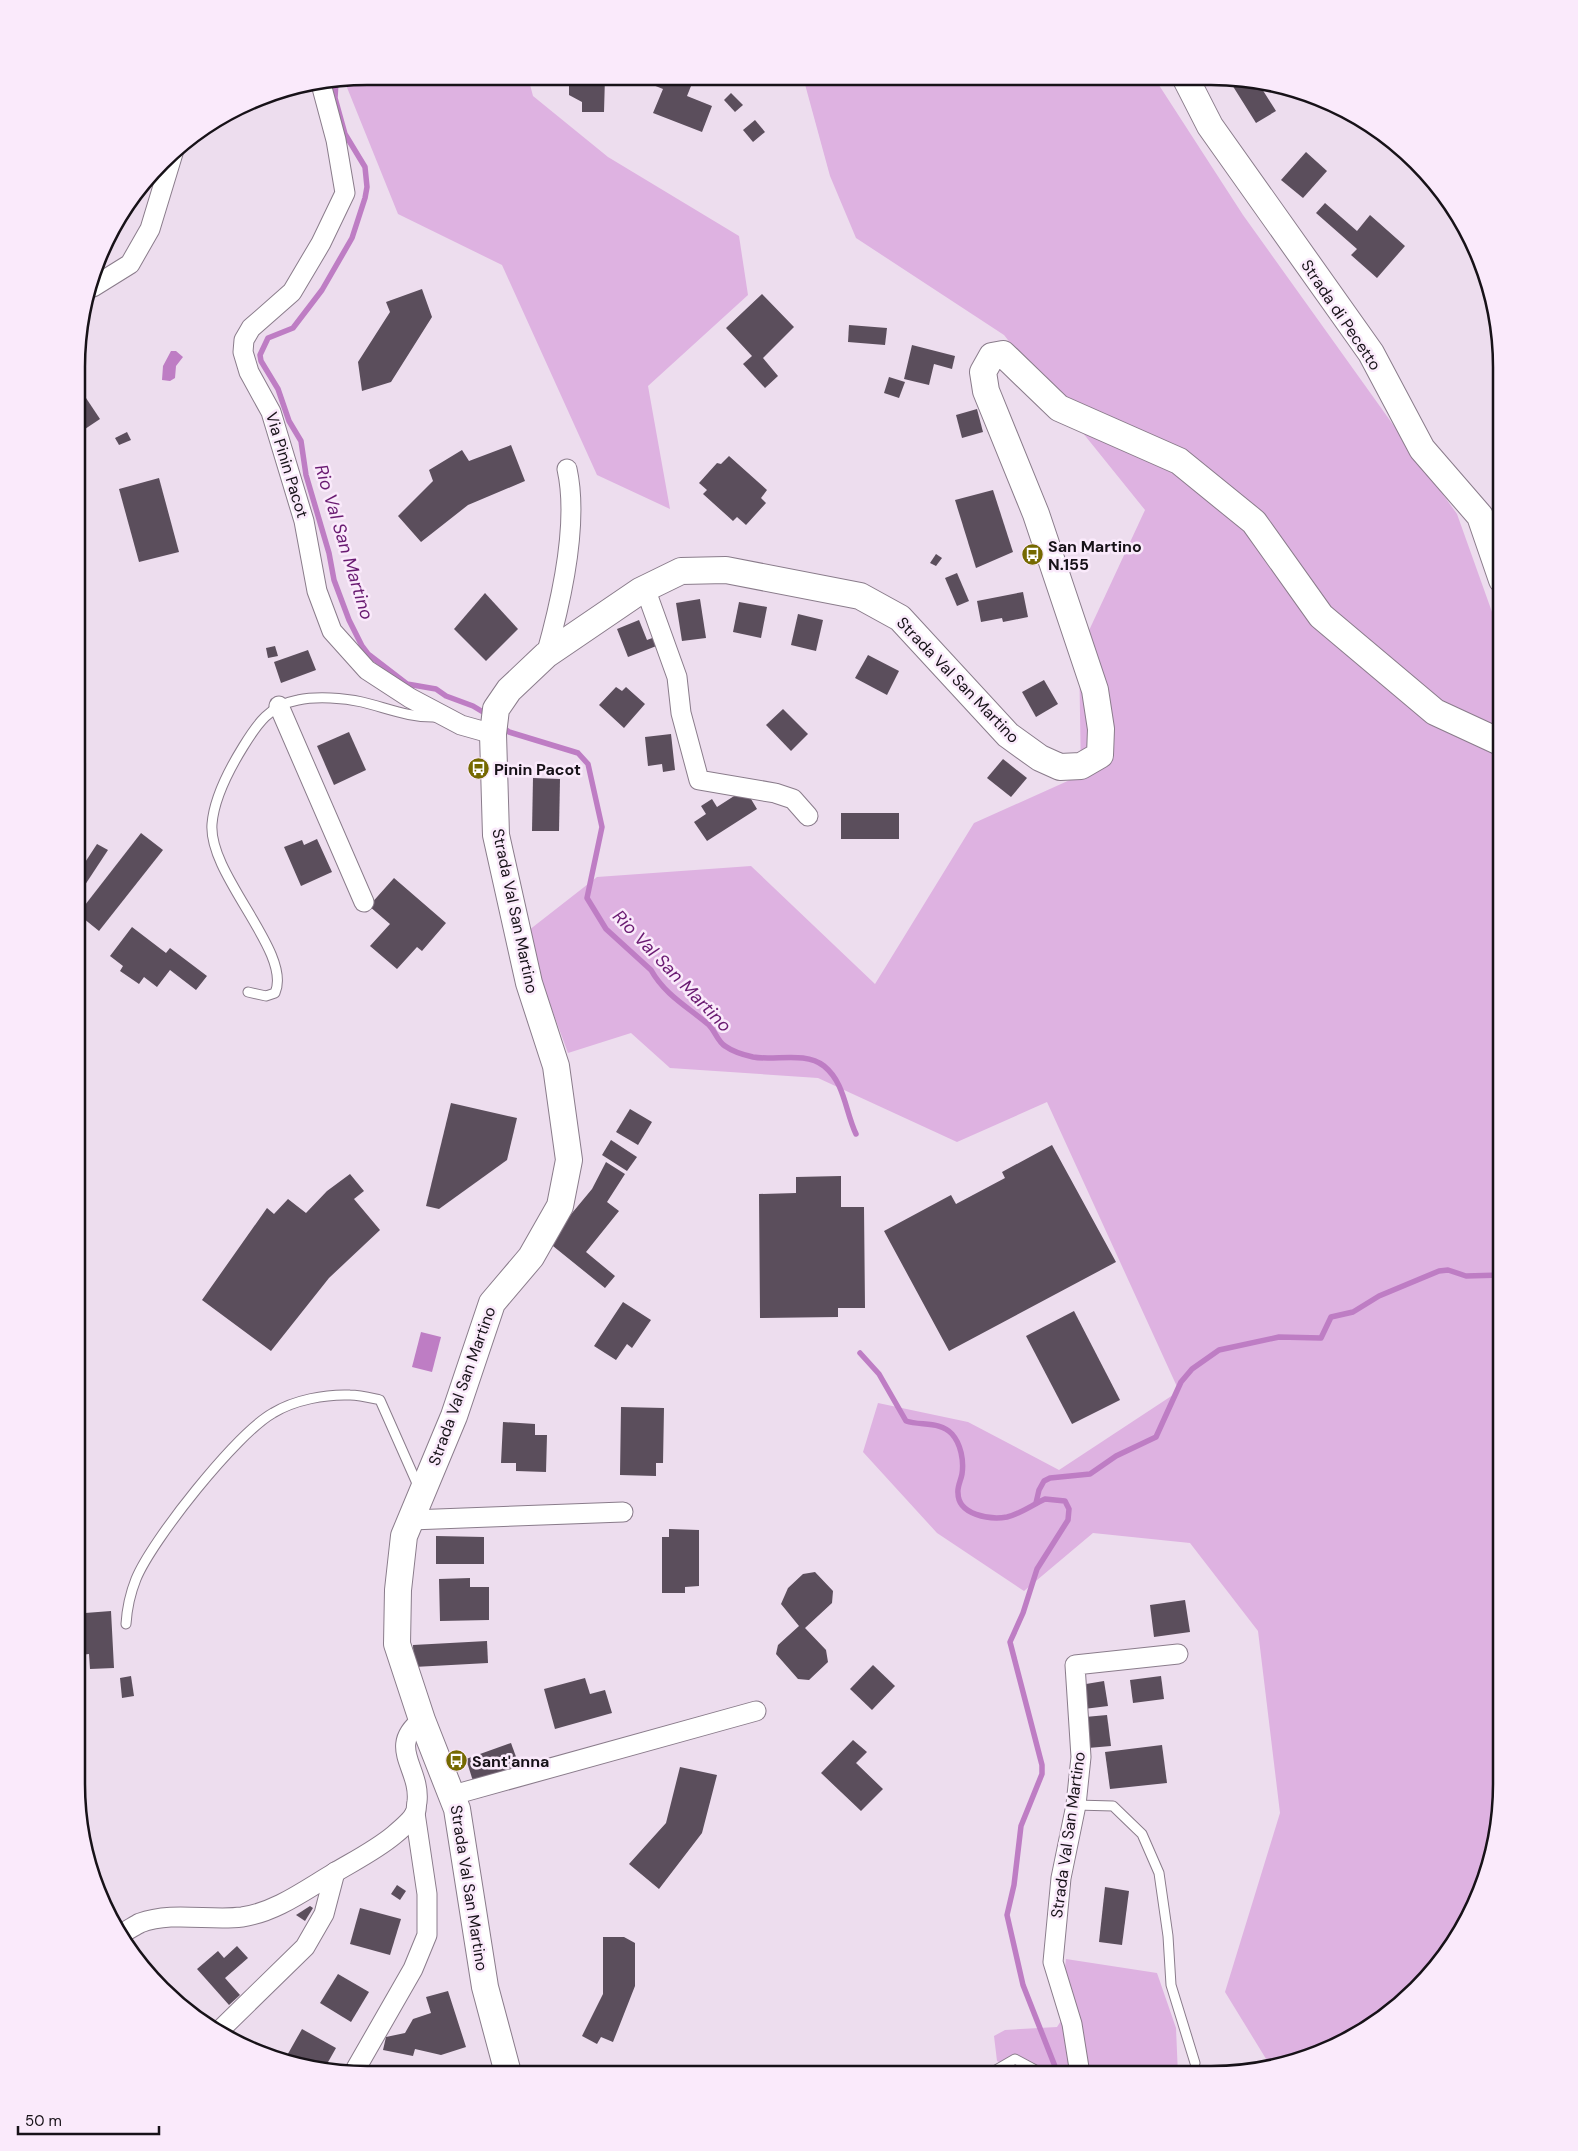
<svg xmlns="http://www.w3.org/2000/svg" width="1578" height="2151" font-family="'DM Sans',sans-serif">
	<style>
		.green { fill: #deb2e1 }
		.water { fill: #be7dc4 }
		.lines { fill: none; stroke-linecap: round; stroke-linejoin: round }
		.stream { stroke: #be7dc4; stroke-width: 5.5 }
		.building { fill: #5b4e5c }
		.lane-casing { stroke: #8a7c8b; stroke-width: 11 }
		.street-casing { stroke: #8a7c8b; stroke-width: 21 }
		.secondary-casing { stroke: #8a7c8b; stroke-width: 28 }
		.lane { stroke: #fff; stroke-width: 9 }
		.street { stroke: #fff; stroke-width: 19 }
		.secondary { stroke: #fff; stroke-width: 26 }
		.labels { text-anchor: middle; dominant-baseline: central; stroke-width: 5; stroke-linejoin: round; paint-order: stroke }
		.street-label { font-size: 16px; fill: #171218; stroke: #faeafb }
		.poi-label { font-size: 16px; font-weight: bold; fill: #171218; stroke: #faeafb; text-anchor: start }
		.water-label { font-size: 18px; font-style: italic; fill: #691a71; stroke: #faeafb }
		.rim { fill: none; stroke: #171218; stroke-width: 2.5 }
	</style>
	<rect width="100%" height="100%" fill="#edddee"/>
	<g class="green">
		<polygon points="367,76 528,77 533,96 608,157 739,236 748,295 648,386 670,509 597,475 502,265 398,214 344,80"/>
		<polygon points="803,77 1155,79 1243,215 1457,514 1502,640 1501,1474 1497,1596 1501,1602 1501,1804 1486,1877 1453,1945 1403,2003 1340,2045 1286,2065 1271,2067 1225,1992 1280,1813 1258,1631 1190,1543 1093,1533 1024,1591 937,1533 863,1452 878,1403 968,1422 1059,1470 1179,1391 1047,1102 957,1142 818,1078 670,1068 631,1033 568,1053 524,934 597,877 751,866 875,984 974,823 1081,775 1079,652 1145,510 1004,335 856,238 830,176"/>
		<polygon points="1066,1959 1157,1973 1176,2028 1178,2075 1022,2074 997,2061 994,2036 1005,2030 1057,2027 1064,2016 1061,2003"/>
	</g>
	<g class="water">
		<polygon points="171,351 176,351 183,357 176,366 175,378 170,381 162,380 163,366"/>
		<polygon points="421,1332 441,1337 432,1372 412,1367"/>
	</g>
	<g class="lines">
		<g class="stream">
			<polyline points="336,81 335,98 345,134 365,167 367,187 365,198 352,238 322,290 293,328 268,338 260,355 261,361 278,389 289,421 301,441 306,475 329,553 334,580 349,620 362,646 368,654 407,684 436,689 446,696 473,706 488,715"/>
			<path d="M501 726 509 732 578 753 588 764 602 827 587 898 606 929 651 970C665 995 688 1007 709 1025 715 1031 718 1042 725 1046 732 1051 744 1055 753 1057 775 1061 805 1051 824 1066 845 1083 845 1111 856 1134"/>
			<path d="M860 1353 879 1374 906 1421C921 1426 940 1421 952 1434 961 1444 964 1461 962 1474 961 1480 957 1487 958 1493 958 1515 990 1520 1007 1517 1020 1514 1032 1505 1045 1499L1065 1501 1069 1509 1068 1520 1037 1569 1023 1613 1010 1642 1042 1765V1774L1021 1826 1014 1885 1007 1915 1023 1985 1058 2074"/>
			<polyline points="1036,1503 1039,1490 1044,1481 1050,1478 1090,1474 1116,1456 1156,1437 1181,1382 1192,1369 1219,1350 1279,1337 1321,1338 1331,1317 1353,1312 1379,1296 1439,1271 1448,1270 1466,1276 1501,1275"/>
		</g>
	</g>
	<g class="building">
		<polygon points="569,77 605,77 604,112 582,112 582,102 569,95"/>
		<polygon points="653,77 685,77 685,86 691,86 687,96 712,106 702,132 653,113 663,89 653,85"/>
		<polygon points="1219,79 1257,81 1276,111 1256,123 1229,80 1222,85"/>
		<polygon points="731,93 743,105 735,112 724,100"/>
		<polygon points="755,120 765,132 753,142 743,130"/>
		<polygon points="1306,152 1327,171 1303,198 1281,180"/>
		<polygon points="1325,203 1357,231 1370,215 1405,246 1377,278 1351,255 1357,249 1316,213"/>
		<polygon points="422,289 432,317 391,382 362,391 358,362 390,312 386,302"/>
		<polygon points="762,294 794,327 763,358 778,376 765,388 743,364 752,356 726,328"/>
		<polygon points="849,325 887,328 885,345 848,342"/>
		<polygon points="912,345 955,356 952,369 934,364 929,385 904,379"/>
		<polygon points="889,377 905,382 899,398 884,393"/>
		<polygon points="86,398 100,419 79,433 79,402"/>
		<polygon points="977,409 983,432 962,438 956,415"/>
		<polygon points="127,432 131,440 119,445 115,438"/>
		<polygon points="511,445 525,481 468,505 421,542 398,516 433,481 429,470 462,450 469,461"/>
		<polygon points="729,456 767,490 761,498 766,503 746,525 737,517 733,521 703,494 707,490 699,483 717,463 721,464"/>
		<polygon points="159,478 179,552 139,562 119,489"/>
		<polygon points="993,490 1013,552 976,568 955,500"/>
		<polygon points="936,554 942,558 936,566 930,563"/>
		<polygon points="957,573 969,601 957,606 945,578"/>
		<polygon points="1023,592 1028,617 1003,622 1002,618 981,622 977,601"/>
		<polygon points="485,593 518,629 486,661 454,629"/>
		<polygon points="700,599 706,638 682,641 676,603"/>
		<polygon points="739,602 767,607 761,638 733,632"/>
		<polygon points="798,614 823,620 816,651 791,645"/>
		<polygon points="639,620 647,640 655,637 659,645 628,657 617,629"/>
		<polygon points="275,646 278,656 268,658 266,648"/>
		<polygon points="308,650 316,670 281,683 274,662"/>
		<polygon points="868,655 899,671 887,695 855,678"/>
		<polygon points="1044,680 1058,704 1036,717 1022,692"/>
		<polygon points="616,687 622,691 626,687 645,704 624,728 599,705"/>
		<polygon points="783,709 808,734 791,751 766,725"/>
		<polygon points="349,732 366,770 334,785 317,746"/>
		<polygon points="671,734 675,770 663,772 662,764 648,766 645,737"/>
		<polygon points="1003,759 1027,778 1011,797 987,778"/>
		<polygon points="533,778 560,779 559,831 532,831"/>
		<polygon points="745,789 757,809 707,841 694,822 706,814 701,806 712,799 717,807"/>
		<rect x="841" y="813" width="58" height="26"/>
		<polygon points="141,833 163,850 99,931 78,914"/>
		<polygon points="317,839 332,872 301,886 284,847 302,840 304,845"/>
		<polygon points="97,844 108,850 81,891 78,889 78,873"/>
		<polygon points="394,878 446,923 422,951 417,947 397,969 370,946 390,924 369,906"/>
		<polygon points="132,927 166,953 170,948 207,976 196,990 170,970 157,987 144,977 139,984 120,971 123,966 110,956"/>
		<polygon points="451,1103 517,1118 507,1160 439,1209 426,1206"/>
		<polygon points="630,1109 652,1122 638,1145 616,1132"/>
		<polygon points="611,1140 637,1157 627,1171 602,1155"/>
		<polygon points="1052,1145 1116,1262 949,1351 884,1231 951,1195 956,1204 1005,1178 1002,1172"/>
		<polygon points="606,1162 625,1174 607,1202 619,1211 586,1252 615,1276 605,1288 548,1242 592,1189"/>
		<polygon points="350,1174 364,1191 354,1199 380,1230 329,1278 271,1351 202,1300 267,1208 274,1214 288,1199 306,1213 327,1191"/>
		<polygon points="841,1176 841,1207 864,1207 865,1308 838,1308 838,1317 760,1318 759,1194 796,1193 796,1177"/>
		<polygon points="623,1302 651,1320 632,1348 627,1344 616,1360 594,1346"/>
		<polygon points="1074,1311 1120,1400 1072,1424 1026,1336"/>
		<polygon points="621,1407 664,1408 663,1463 656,1463 656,1476 620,1475"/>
		<polygon points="503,1422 535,1424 535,1435 547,1435 546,1472 516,1471 516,1463 501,1463"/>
		<polygon points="669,1529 699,1530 699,1586 685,1587 685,1593 662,1593 662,1537 669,1537"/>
		<polygon points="436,1536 484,1537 484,1564 436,1564"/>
		<polygon points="815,1572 833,1591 832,1603 805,1628 826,1650 828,1662 809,1680 798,1679 776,1654 778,1645 799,1626 781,1604 788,1588 803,1574"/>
		<polygon points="470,1578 470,1587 489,1587 489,1620 440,1621 439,1579"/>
		<polygon points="1185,1600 1190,1632 1154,1637 1150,1605"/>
		<polygon points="111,1611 114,1668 90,1669 89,1654 80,1655 78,1621 86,1624 85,1613"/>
		<polygon points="487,1641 488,1663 414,1667 413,1645"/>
		<polygon points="873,1665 895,1686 872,1710 850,1689"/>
		<polygon points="131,1676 134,1696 122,1698 120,1678"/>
		<polygon points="1161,1676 1164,1699 1133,1703 1130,1680"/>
		<polygon points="585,1678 590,1694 605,1690 612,1713 555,1729 544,1689"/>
		<polygon points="1104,1681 1108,1706 1084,1709 1080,1685"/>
		<polygon points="1107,1715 1111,1746 1088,1748 1085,1717"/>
		<polygon points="853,1740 867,1752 856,1763 883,1789 861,1811 821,1773"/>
		<polygon points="511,1743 519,1765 473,1781 466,1759"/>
		<polygon points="1162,1745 1167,1783 1110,1789 1105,1752"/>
		<polygon points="680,1767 717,1775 702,1833 659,1889 629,1864 666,1823"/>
		<polygon points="397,1885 406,1891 400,1900 391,1894"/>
		<polygon points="1105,1887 1129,1891 1122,1945 1099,1942"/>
		<polygon points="310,1906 313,1908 305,1921 296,1915"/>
		<polygon points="360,1908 401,1919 390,1955 350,1944"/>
		<polygon points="603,1937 624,1937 635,1943 635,1986 613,2042 601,2037 597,2044 582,2036 603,1994"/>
		<polygon points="237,1946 248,1958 225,1978 240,1995 229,2005 197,1969 218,1951 224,1958"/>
		<polygon points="141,1955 149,1975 148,1976 136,1957"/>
		<polygon points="338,1974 369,1992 351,2022 320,2003"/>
		<polygon points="448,1991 466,2047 441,2055 415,2049 413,2056 383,2050 386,2037 405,2033 413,2019 431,2013 426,1997"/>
		<polygon points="302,2029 336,2048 323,2071 293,2064 285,2059"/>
	</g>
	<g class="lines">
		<defs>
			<g id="lane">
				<path d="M248 992 266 996 275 993C293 953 208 875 212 824 214 799 230 768 243 747 257 724 270 705 298 700 317 696 344 698 362 702 387 708 410 718 436 717"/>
				<path d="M126 1624C127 1608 130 1594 136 1579 152 1540 236 1434 273 1413 294 1400 326 1394 350 1395 360 1395 371 1398 380 1400L419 1488"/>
				<polyline points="1076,1805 1113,1806 1142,1834 1159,1873 1168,1936 1171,1985 1195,2063"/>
				<polyline points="989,2074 1015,2059 1043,2074"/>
			</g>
			<g id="street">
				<polyline points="321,84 336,140 345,193 321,243 292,292 251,328 244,340 243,352 249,372 271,412 304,521 317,591 332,631 367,670 410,698 461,725 493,734"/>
				<polyline points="93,287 130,264 150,229 174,150"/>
				<polyline points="645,588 677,677 681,713 699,780 775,793 793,799 808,816"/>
				<path d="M546 655C561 602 579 523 567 469"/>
				<polyline points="279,706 364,902"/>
				<polyline points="411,1520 623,1512"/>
				<polyline points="453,1795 756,1711"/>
				<path d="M120 1934C127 1931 134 1926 140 1923 172 1911 209 1921 242 1917 276 1912 305 1890 334 1873 354 1861 376 1850 394 1835 400 1830 412 1820 415 1813 417 1810 416 1805 417 1802 421 1768 386 1747 422 1720"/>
				<polyline points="218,2032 305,1947 324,1914 335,1872"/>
				<polyline points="354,2072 413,1969 427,1935 427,1894 415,1813"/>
				<polyline points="1080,2074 1072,2024 1053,1962 1061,1878 1076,1805 1081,1757 1075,1665 1178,1654"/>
			</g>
			<g id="secondary">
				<polyline points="1186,79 1210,126 1371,353 1422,449 1480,516 1502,580"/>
				<polyline points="508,2073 485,1987 457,1809 422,1720 397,1644 398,1590 404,1536 454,1416 492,1303 531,1257 560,1206 569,1160 556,1066 529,983 496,835 493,734 496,709 509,690 546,655 640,591 681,571 726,570 860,596 900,618 1008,735 1040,758 1060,767 1081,766 1100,755 1101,729 1095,690 1036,514 986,391 983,372 992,356 1003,354 1059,408 1179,461 1254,522 1321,616 1435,712 1502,743"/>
			</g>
		</defs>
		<use href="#lane" class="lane-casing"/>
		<use href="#street" class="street-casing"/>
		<use href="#secondary" class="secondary-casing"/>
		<use href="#lane" class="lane"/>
		<use href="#street" class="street"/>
		<use href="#secondary" class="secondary"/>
	</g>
	<defs>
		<symbol id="bus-disc" viewBox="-11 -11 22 22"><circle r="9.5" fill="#756900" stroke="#faeafb"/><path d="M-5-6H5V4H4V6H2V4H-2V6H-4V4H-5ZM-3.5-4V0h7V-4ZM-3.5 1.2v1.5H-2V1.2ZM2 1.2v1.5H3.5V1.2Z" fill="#fff"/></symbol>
	</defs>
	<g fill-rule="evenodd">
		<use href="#bus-disc" x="1020" y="542" width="25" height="25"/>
		<use href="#bus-disc" x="466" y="756" width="25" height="25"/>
		<use href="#bus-disc" x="444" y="1748" width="25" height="25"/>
	</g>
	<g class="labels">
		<g class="street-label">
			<text transform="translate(1341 315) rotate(56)">Strada di Pecetto</text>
			<text transform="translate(287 465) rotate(73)">Via Pinin Pacot</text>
			<text transform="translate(958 680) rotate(46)">Strada Val San Martino</text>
			<text transform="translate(515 911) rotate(78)">Strada Val San Martino</text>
			<text transform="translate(462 1386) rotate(-70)">Strada Val San Martino</text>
			<text transform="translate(1068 1835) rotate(-82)">Strada Val San Martino</text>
			<text transform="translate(469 1888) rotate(81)">Strada Val San Martino</text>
		</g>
		<g class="poi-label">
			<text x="1048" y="546">San Martino<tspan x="1048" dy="18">N.155</tspan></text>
			<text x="494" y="769">Pinin Pacot</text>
			<text x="472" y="1761">Sant'anna</text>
		</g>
		<g class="water-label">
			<text transform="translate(344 542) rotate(73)">Rio Val San Martino</text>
			<text transform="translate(672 971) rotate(46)">Rio Val San Martino</text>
		</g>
	</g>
	<path d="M0 0H1578V2151H0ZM367 85H1211A282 282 0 0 1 1493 367V1784A282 282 0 0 1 1211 2066H367A282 282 0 0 1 85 1784V367A282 282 0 0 1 367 85Z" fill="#faeafb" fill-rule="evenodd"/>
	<path class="rim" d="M367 85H1211A282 282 0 0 1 1493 367V1784A282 282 0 0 1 1211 2066H367A282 282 0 0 1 85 1784V367A282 282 0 0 1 367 85Z"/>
	<path d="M18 2126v8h141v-8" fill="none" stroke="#171218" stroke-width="2.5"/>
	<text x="25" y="2126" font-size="15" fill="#171218" stroke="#faeafb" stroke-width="4" paint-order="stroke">50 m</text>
</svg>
